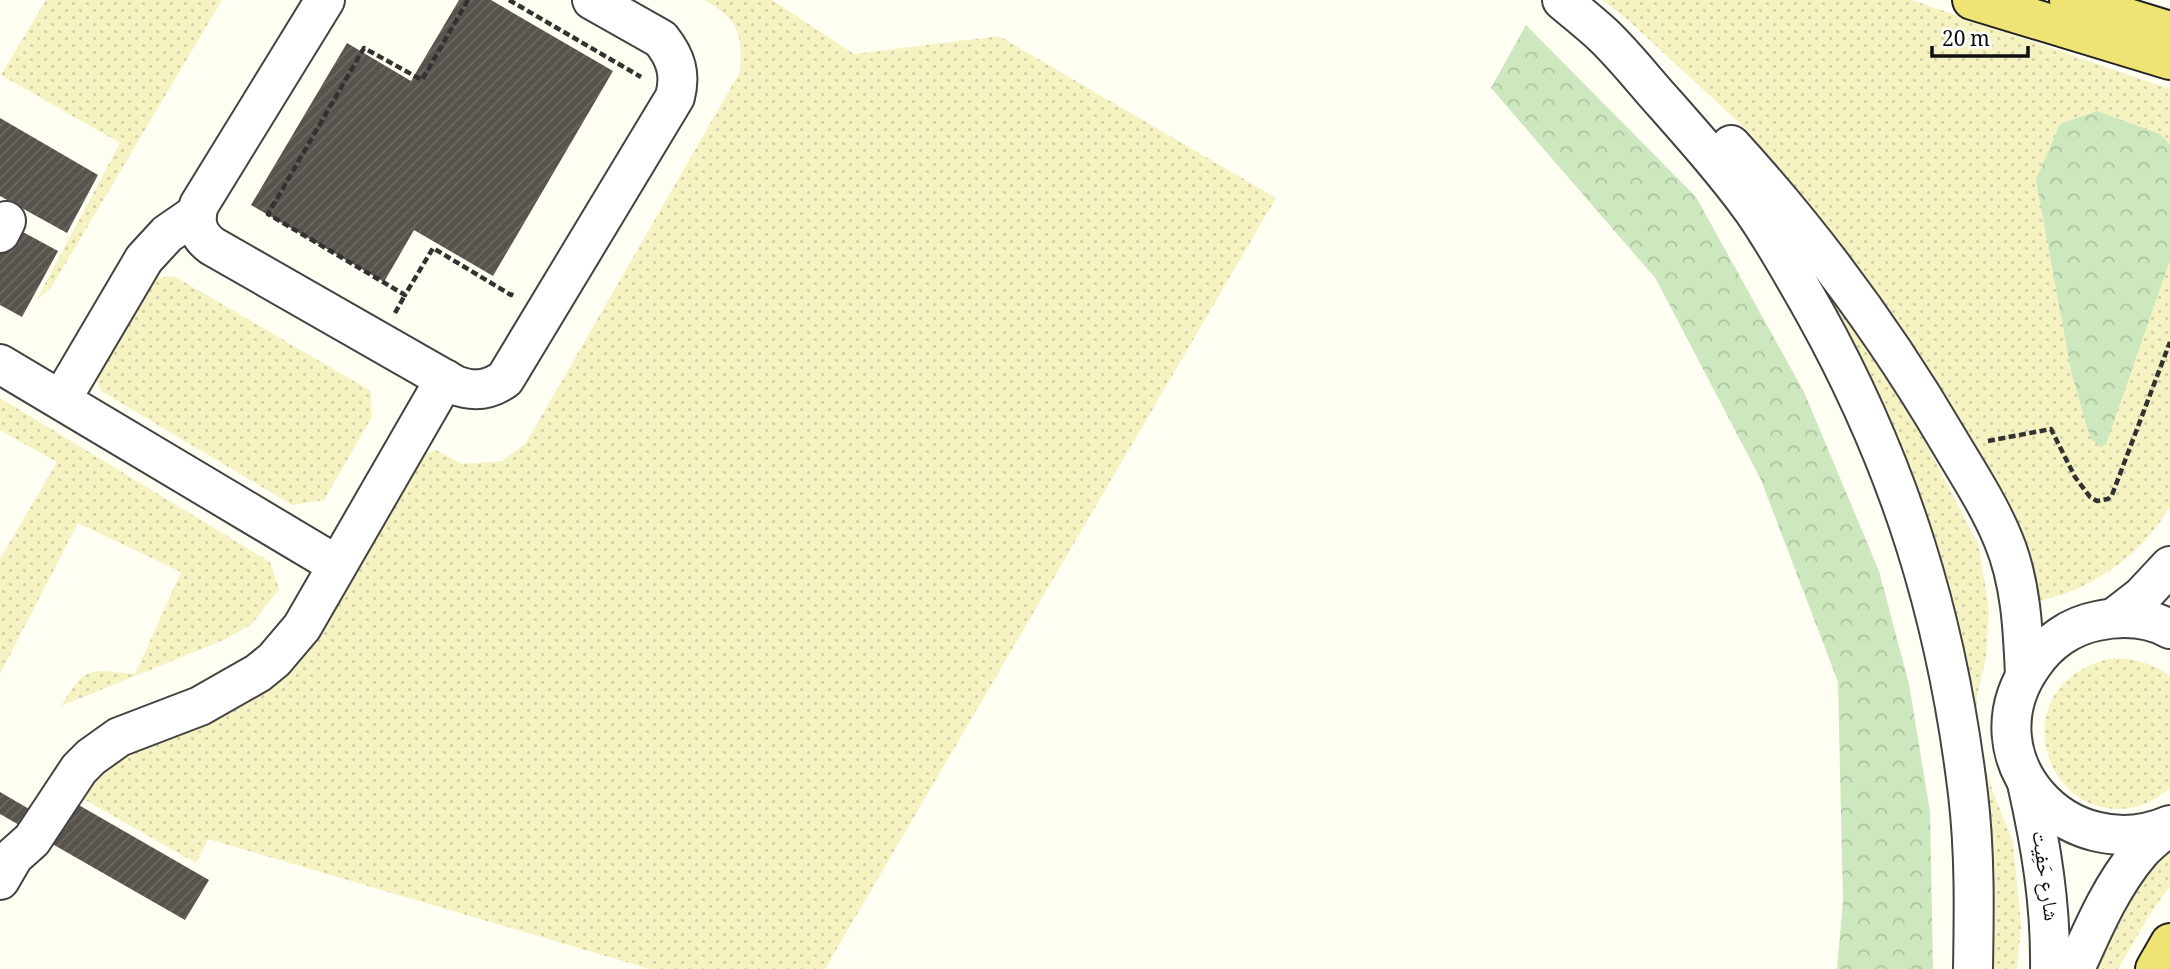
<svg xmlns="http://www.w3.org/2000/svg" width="2170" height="969" font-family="Georgia,'Noto Naskh Arabic',serif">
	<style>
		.sand { fill: url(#sand-dots) }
		.park { fill: url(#park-crowns) }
		.building { fill: url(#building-hatch) }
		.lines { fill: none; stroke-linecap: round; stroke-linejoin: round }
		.minor-casing { stroke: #434343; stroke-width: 42 }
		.major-casing { stroke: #212121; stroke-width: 42 }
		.path { stroke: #323232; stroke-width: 4.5; stroke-dasharray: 7 3.5; stroke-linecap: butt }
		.minor { stroke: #fff; stroke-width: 38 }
		.major { stroke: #eee373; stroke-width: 38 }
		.labels { text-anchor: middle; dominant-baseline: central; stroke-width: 7; stroke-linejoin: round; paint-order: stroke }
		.street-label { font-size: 21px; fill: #101010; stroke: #fff }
	</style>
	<defs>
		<pattern id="sand-dots" width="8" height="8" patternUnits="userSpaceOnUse" patternTransform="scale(1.75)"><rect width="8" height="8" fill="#f6f3c3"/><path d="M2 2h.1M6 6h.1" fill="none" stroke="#d2cfa6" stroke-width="1.8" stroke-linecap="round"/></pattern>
		<pattern id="park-crowns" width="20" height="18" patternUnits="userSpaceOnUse" patternTransform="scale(1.75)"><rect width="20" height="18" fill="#cde7be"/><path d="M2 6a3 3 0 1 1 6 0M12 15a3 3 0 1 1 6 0" fill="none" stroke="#afc5a2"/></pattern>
		<pattern id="building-hatch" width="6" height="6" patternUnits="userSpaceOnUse" patternTransform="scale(1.75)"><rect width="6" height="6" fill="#58534d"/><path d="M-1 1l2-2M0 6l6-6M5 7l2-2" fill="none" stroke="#6b6762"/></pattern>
	</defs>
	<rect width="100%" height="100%" fill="#fefef3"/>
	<g class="sand">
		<polygon points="46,0 222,0 51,288 36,301 120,143 1,75"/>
		<path d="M704 0H772L854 54 999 36 1276 198 825 969H650L208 839 196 863 66 789 77 774 229 710 413 459 436 450 462 464 502 461 526 443 740 72C742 32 740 21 704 0Z"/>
		<path d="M1602 0H1912L2170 89V506C2143 555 2090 591 2035 602L1984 466 1953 409 1898 324 1840 245 1748 131 1627 19Z"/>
		<polygon points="1749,186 1869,333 1979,546 1989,610 1986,658 1977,696 1976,738 1993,792 2013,842 2021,925 2017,969 1979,969 1954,665"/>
		<polygon points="174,276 371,391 372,417 324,500 292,505 101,391 91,366 140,280"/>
		<path d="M0 398 270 562 279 589 252 624 226 639 61 706C87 664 89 670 135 674L181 572 78 523 0 674V559L57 462 0 430Z"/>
		<path d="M2114 658C2136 659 2152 663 2170 676V789C2161 794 2152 802 2142 805 2045 835 1995 682 2114 658Z"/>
		<polygon points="2170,844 2170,886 2150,914 2118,969 2079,969 2099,919"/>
	</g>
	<g class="park">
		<polygon points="1526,25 1696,197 1804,392 1879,571 1909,684 1930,812 1933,969 1837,969 1843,901 1838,682 1761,480 1656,279 1491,88"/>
		<polygon points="2097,111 2160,134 2170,145 2170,260 2106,444 2101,447 2092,440 2087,427 2072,375 2036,180 2060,124"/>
	</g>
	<g class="building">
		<polygon points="459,0 491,0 613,71 493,276 414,230 384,282 251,205 347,43 411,81"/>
		<polygon points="0,118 98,175 67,233 0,196"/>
		<polygon points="10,225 58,251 22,317 0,305 0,242"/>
		<polygon points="0,792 48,820 63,796 209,880 185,920 0,814"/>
	</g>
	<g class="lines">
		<defs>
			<g id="minor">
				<path d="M325 0 199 205C194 222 197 235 212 246L455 385C473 392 488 391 505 379L675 97C681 74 676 58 661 39L592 0"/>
				<path d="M1562 0C1576 12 1590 23 1603 35 1626 57 1645 82 1666 105 1696 139 1726 173 1753 210 1776 243 1795 278 1815 313 1901 468 1947 619 1968 794 1975 852 1974 911 1973 969"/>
				<path d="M1731 145C1814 236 1887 335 1949 441 1968 473 1989 505 2003 539 2021 582 2023 629 2025 675"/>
				<polyline points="0,233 6,221"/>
				<polyline points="0,364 337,565"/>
				<polyline points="61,400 144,259 167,234 196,214"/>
				<polyline points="2115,617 2142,596 2170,566"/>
				<path d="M2170 629C2148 617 2122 616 2097 621 2071 626 2048 642 2033 664 1966 757 2067 869 2170 825"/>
				<path d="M2027 783C2041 845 2051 905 2050 969"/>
				<polyline points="0,880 14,856 32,840 79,769 91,757 119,737 200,706 258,673 274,660 302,627 445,379"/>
				<path d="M2075 969C2093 929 2111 886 2140 852 2148 843 2159 835 2168 826"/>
			</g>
			<g id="major">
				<polyline points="1972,0 2170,60"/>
				<polyline points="2069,0 2170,31"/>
				<polyline points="2155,969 2170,943"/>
			</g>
		</defs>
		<use href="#minor" class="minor-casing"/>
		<use href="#major" class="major-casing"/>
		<g class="path">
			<polyline points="468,0 422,80 364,48 268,214 405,295 433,248 511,295 512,292"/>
			<polyline points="509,0 641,77"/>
			<polyline points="395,313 405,295"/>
			<polyline points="1988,441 2051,429 2075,477 2090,497 2097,501 2108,499 2112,495 2170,342"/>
		</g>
		<use href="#minor" class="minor"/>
		<use href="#major" class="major"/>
	</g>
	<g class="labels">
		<g class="street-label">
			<text transform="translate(2043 876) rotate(82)">شارع حَفِيت</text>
		</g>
	</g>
	<path d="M1932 46v10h96v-10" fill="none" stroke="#101010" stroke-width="3.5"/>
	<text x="1942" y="46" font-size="21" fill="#101010" stroke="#ffffff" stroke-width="5" paint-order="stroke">20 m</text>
</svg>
